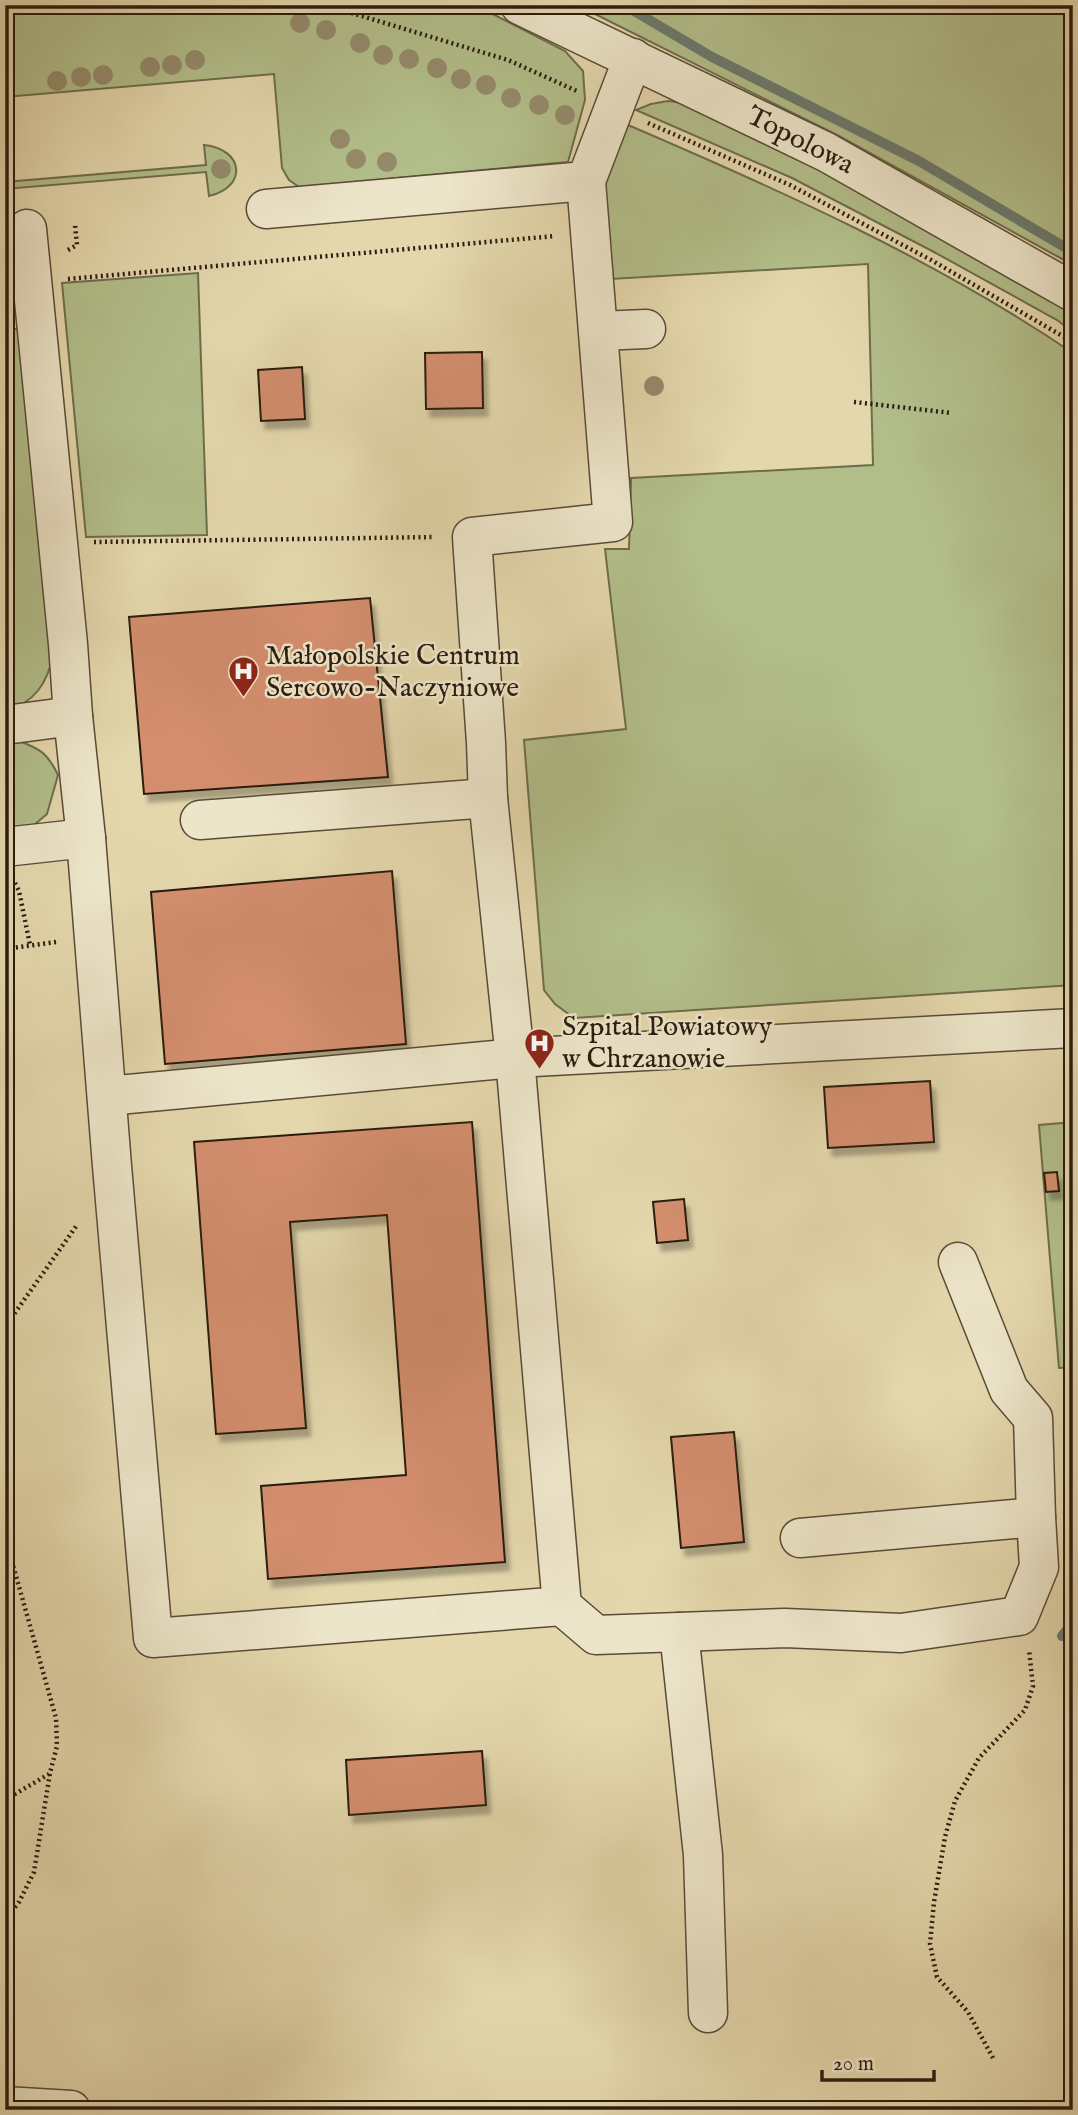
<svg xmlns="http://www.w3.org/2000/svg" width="1078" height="2115" font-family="'IM FELL English',serif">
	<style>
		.green { fill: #b2be8a; stroke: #6e6d4d; stroke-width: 2 }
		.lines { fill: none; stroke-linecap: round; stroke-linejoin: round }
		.stream { stroke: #6b7a6d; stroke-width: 10 }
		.building { fill: #d38e6e; stroke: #2b1c10; stroke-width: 2; filter: url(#shadow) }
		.minor-casing { stroke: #594b37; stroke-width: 41 }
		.path { stroke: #2b1c10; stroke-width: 4.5; stroke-dasharray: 2 3.5; stroke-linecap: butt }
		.minor { stroke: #ede5c9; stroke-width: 38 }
		.tree { fill: #958b6b }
		.labels { text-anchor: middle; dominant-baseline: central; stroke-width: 5; stroke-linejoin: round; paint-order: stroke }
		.street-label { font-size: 28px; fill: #2b1c10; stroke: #ede5c9 }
		.poi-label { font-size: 28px; fill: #2b1c10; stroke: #ede5c9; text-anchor: start }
	</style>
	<defs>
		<filter id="shadow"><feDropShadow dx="4.5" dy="8" stdDeviation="2" flood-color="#0004"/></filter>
	</defs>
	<rect width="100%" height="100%" fill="#e4d7ac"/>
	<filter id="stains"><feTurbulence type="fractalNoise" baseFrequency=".00286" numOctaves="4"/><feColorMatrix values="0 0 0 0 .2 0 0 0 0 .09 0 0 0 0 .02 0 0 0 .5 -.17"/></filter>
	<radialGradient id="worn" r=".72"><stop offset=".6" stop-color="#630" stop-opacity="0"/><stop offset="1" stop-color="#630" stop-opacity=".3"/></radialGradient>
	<g class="green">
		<polygon points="5,5 475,5 565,51 583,71 585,100 568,162 299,187 289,180 282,168 274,74 5,97"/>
		<polygon points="577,5 1073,5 1073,265 839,136"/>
		<polygon points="668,101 684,103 817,168 1063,307 1073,313 1073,332 1057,320 934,252 792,178 636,110 651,104"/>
		<path d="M628 125C782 191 934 259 1073 353V467L1067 468 1073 491V985L574 1018 555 1004 544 990 524 740 626 729 605 549H629L631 478 873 465 868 264 611 279 602 185Z"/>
		<path d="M204 145C244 149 248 187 209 196L206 172 5 189V182L206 165Z"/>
		<polygon points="198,273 207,535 86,537 62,283"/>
		<path d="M5 291 10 329H22L54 654C46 685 36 701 5 712Z"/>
		<path d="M19 741C41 749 48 754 58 775L47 814 34 825 5 828V742Z"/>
		<polygon points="1073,1122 1073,1367 1059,1368 1039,1125"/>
	</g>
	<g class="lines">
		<g class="stream">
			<polyline points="624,5 712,57 919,161 1073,252"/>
			<polyline points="1062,1636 1073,1622"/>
		</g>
	</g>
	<g class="building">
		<polygon points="482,352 483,408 426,409 425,353"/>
		<polygon points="302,367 305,419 261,421 258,370"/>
		<polygon points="370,598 388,777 144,794 129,617"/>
		<polygon points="392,871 406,1044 165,1064 151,892"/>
		<polygon points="930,1081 934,1142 828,1148 824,1087"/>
		<polygon points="472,1122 505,1562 268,1579 261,1486 406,1475 387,1215 290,1222 306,1428 216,1434 194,1142"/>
		<polygon points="1057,1172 1059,1191 1046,1192 1044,1173"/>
		<polygon points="684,1199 688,1240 657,1243 653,1202"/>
		<polygon points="734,1432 744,1542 681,1548 671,1437"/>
		<polygon points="482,1751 486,1805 349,1815 346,1760"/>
	</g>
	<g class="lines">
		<defs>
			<g id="minor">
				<polyline points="520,5 826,152 1073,292"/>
				<polyline points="266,209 586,181"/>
				<polyline points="27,229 68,644 73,716 86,838 112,1166 153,1638 562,1606 515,1058 1073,1028"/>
				<polyline points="599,331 646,329"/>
				<polyline points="5,725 73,716"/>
				<polyline points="200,820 488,798"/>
				<polyline points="5,847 86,838"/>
				<polyline points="107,1096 515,1058 488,798 486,743 472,537 613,522 586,181 633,58"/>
				<polyline points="958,1262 1009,1390 1033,1418 1036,1517"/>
				<polyline points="562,1606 596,1635 679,1632 703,1855 708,2013"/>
				<polyline points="679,1632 785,1628 901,1633 1019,1616 1039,1567 1036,1517 800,1538"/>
				<polyline points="5,2106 71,2110"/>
			</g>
		</defs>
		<use href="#minor" class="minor-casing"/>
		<g class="path">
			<polyline points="325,5 508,60 579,92"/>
			<polyline points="648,123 790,185 931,260 1073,342"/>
			<polyline points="68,250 77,245 75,225"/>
			<polyline points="68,279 555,236"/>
			<polyline points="854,402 952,413"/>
			<polyline points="94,542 435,537"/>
			<polyline points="15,883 19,891 30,945"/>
			<polyline points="5,949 56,942"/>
			<polyline points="5,1327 77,1225"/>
			<polyline points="5,1479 9,1551 56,1718 57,1746 50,1773 34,1872 19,1902 5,1920"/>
			<polyline points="5,1800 49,1774"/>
			<polyline points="993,2058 968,2012 937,1977 930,1944 934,1902 945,1837 955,1801 979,1758 1025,1710 1033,1686 1029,1650"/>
		</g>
		<use href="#minor" class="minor"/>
	</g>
	<g class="tree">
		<circle cx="300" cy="23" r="10"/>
		<circle cx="326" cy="30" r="10"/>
		<circle cx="360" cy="43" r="10"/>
		<circle cx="383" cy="55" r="10"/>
		<circle cx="409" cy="59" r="10"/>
		<circle cx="195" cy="60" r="10"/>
		<circle cx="172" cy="65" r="10"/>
		<circle cx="150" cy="67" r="10"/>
		<circle cx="437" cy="68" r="10"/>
		<circle cx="103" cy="75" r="10"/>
		<circle cx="81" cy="77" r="10"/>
		<circle cx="461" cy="79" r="10"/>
		<circle cx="57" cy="81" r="10"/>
		<circle cx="486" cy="85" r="10"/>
		<circle cx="511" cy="98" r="10"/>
		<circle cx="539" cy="105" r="10"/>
		<circle cx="565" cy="115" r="10"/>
		<circle cx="340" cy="139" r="10"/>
		<circle cx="356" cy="159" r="10"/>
		<circle cx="387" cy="162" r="10"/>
		<circle cx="221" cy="169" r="10"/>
		<circle cx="654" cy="386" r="10"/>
	</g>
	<defs>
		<symbol id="hospital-pin" viewBox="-11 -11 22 30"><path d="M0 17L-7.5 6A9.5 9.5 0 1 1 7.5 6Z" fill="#8f2418" stroke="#ede5c9"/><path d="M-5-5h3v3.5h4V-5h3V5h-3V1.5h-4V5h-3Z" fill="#fff"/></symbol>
	</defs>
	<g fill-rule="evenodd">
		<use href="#hospital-pin" x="226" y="654" width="35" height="47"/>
		<use href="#hospital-pin" x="522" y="1026" width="35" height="47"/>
	</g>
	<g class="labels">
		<g class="street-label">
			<text transform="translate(800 141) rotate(27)">Topolowa</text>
		</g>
		<g class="poi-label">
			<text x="266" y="656">Małopolskie Centrum<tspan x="266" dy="32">Sercowo-Naczyniowe</tspan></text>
			<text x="562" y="1027">Szpital Powiatowy<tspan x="562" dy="32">w Chrzanowie</tspan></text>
		</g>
	</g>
	<rect width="1078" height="2115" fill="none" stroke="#e4d7ac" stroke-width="28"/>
	<rect x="7" y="7" width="1064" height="2101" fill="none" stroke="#2b1c10" stroke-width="3.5"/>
	<rect x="14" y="14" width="1050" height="2087" fill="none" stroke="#2b1c10" stroke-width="2"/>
	<path d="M822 2070v10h112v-10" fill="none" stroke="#2b1c10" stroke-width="3.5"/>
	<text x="833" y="2070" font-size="21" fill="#2b1c10" stroke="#ede5c9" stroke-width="5" paint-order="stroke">20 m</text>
	<rect width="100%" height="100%" filter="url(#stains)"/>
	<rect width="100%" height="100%" fill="url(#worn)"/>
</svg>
